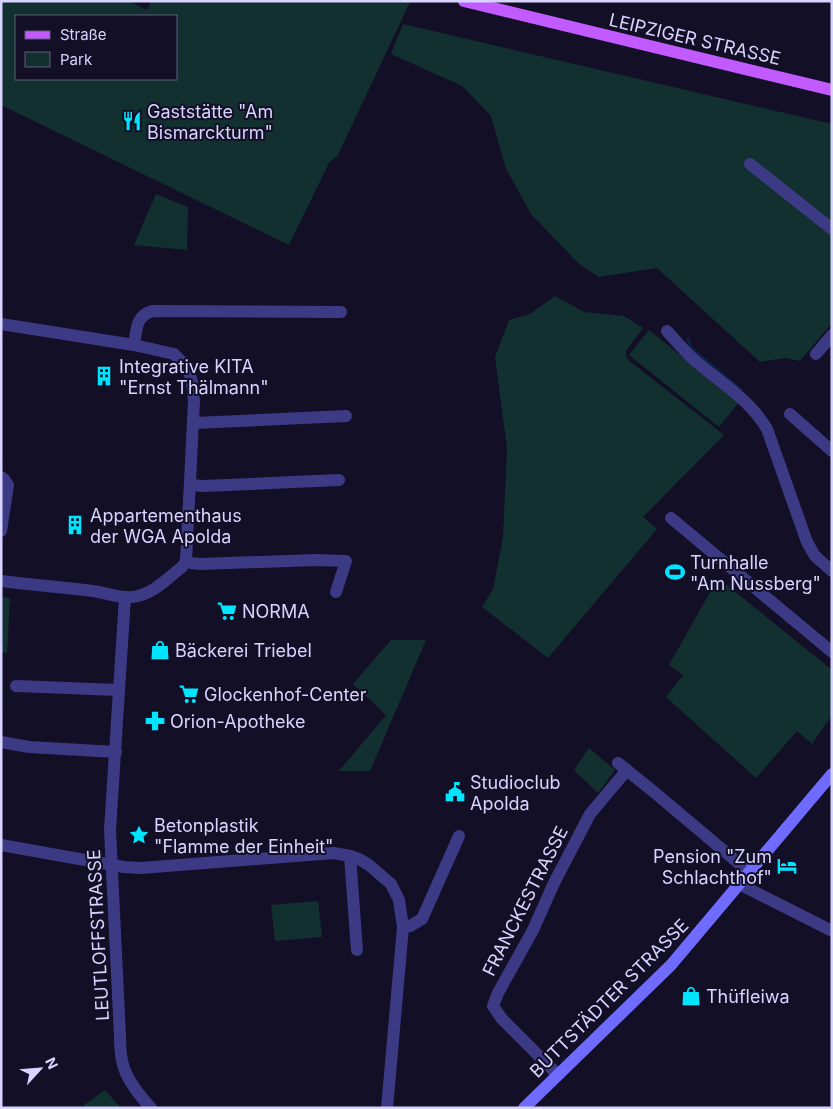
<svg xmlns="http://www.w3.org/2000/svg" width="833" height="1109" font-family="Inter,sans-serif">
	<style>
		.green { fill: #12302f; fill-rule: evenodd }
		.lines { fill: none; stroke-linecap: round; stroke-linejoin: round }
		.stream { stroke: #0c2248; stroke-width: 3 }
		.street { stroke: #3d3a85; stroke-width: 12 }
		.secondary { stroke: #6f6bff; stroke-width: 12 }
		.primary { stroke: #c25bff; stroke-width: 12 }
		.labels { text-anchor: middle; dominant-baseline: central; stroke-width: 4; stroke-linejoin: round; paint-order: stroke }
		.street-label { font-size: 18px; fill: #d9d4ff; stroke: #130f26 }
		.poi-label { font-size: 18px; fill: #d9d4ff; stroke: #130f26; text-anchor: start }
	</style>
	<rect width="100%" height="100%" fill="#130f26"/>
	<g class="green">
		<path d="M1 1H129L147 10 151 1 410 2 338 155 329 163 289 245 1 105ZM176 16V79H16V16Z"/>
		<polygon points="403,24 832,124 832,323 800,361 786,358 760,362 657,268 599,277 579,264 531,214 506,169 491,116 462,86 391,54"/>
		<polygon points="156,194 188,207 187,250 134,245"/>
		<polygon points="555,296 584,312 624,316 643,328 626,351 627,359 724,435 643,517 657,529 548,658 482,607 493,589 503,537 507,448 495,357 509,320 530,314"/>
		<polygon points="649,330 739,402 719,427 629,355"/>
		<polygon points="718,578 832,670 832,715 812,744 797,731 756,778 666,697 683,675 669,665"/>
		<polygon points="1,597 10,598 7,653 1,652"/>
		<polygon points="391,640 426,640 370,771 339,771 386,715 353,684"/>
		<polygon points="589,748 615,770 598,793 574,770"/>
		<polygon points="318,901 322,937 275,941 271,905"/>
		<polygon points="105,1090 121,1108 84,1108 84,1105"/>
	</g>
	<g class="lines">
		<polyline class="stream" points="688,339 691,348 741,390"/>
		<g class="street">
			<polyline points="750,164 832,229"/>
			<path d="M1 324 134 345 174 354 188 368 192 382 194 401 186 561 182 567C169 577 155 592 138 596 124 600 107 593 93 591 62 587 32 585 1 581"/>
			<path d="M667 331C675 340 683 349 691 357 717 381 748 397 767 429L807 542 815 556 832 571"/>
			<path d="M134 345C137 329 135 317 152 311L341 312"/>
			<polyline points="816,354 832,335"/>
			<polyline points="790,414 832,451"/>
			<polyline points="194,423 346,416"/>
			<polyline points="1,477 4,479 8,485 1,531"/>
			<polyline points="190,485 203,486 339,480"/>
			<polyline points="671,518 832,652"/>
			<polyline points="186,561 191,563 200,564 316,560 346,561 336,592"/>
			<path d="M125 597 110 830 120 1036C120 1046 120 1057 124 1068 129 1083 140 1096 151 1108"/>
			<polyline points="16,686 118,690"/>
			<polyline points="1,742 29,747 116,752"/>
			<polyline points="618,763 654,792 749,872"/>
			<polyline points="1,845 124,867 141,868 334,853 350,856 359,859 369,865 391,884 399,900 403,927 387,1108"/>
			<polyline points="350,856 357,950"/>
			<polyline points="739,884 832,931"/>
			<polyline points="403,927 410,926 422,919 459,836"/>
			<polyline points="558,1075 502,1019 493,1006 498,993 533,930 554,883 590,814 627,770"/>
		</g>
		<polyline class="secondary" points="524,1108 671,965 832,774"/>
		<polyline class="primary" points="464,1 832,90"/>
	</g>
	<defs>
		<symbol id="restaurant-bare" viewBox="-9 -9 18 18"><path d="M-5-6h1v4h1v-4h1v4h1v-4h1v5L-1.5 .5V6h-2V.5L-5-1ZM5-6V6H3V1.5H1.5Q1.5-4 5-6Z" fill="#00e5ff" stroke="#130f26" stroke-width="2.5" paint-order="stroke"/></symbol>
		<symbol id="building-bare" viewBox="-9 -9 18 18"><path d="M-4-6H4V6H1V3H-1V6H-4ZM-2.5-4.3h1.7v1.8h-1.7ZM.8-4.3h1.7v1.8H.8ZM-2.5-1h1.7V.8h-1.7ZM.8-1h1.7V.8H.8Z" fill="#00e5ff" stroke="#130f26" stroke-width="2.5" paint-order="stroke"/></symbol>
		<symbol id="stadium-bare" viewBox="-9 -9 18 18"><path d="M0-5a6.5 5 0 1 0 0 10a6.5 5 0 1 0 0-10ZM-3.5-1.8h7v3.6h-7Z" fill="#00e5ff" stroke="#130f26" stroke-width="2.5" paint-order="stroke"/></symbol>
		<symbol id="supermarket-bare" viewBox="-9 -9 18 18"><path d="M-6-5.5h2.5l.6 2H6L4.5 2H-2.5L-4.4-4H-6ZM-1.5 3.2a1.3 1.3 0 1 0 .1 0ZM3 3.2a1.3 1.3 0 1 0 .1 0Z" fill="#00e5ff" stroke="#130f26" stroke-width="2.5" paint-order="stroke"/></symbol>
		<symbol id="shop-bare" viewBox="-9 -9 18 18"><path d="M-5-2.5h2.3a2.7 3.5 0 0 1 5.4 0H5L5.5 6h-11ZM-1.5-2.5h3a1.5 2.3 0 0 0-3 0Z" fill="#00e5ff" stroke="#130f26" stroke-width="2.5" paint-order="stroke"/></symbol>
		<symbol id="pharmacy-bare" viewBox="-9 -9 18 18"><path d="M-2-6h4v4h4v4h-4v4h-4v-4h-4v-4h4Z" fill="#00e5ff" stroke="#130f26" stroke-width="2.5" paint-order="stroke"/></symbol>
		<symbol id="civic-bare" viewBox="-9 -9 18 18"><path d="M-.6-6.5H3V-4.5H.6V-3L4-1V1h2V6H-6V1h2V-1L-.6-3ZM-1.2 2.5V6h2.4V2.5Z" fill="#00e5ff" stroke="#130f26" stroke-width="2.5" paint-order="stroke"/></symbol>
		<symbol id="sight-bare" viewBox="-9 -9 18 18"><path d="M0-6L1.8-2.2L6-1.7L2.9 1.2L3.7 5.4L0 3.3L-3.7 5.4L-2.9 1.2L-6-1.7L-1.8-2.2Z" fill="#00e5ff" stroke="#130f26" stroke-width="2.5" paint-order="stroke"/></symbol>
		<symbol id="hotel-bare" viewBox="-9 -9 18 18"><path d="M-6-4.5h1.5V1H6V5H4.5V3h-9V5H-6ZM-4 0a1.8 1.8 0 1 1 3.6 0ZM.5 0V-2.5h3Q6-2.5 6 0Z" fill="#00e5ff" stroke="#130f26" stroke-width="2.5" paint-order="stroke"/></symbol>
	</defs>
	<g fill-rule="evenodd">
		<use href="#restaurant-bare" x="118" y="107" width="28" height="28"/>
		<use href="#building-bare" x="90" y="362" width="28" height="28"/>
		<use href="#building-bare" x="61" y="511" width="28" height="28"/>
		<use href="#stadium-bare" x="661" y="558" width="28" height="28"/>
		<use href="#supermarket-bare" x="213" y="597" width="28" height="28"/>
		<use href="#shop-bare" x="146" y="636" width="28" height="28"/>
		<use href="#supermarket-bare" x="175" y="680" width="28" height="28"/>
		<use href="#pharmacy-bare" x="141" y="707" width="28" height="28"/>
		<use href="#civic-bare" x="441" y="778" width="28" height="28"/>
		<use href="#sight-bare" x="125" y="821" width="28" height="28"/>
		<use href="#hotel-bare" x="773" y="852" width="28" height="28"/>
		<use href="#shop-bare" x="677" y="982" width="28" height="28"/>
	</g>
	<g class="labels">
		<g class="street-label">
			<text transform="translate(695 39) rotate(13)">LEIPZIGER STRASSE</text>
			<text transform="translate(525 901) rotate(-63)">FRANCKESTRASSE</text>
			<text transform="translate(98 935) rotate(-93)">LEUTLOFFSTRASSE</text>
			<text transform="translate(609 998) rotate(-45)">BUTTSTÄDTER STRASSE</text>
		</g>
		<g class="poi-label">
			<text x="147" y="111">Gaststätte "Am<tspan x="147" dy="21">Bismarckturm"</tspan></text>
			<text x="119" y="366">Integrative KITA<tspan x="119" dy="21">"Ernst Thälmann"</tspan></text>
			<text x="90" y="515">Appartementhaus<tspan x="90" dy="21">der WGA Apolda</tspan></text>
			<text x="690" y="562">Turnhalle<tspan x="690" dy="21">"Am Nussberg"</tspan></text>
			<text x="242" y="611">NORMA</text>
			<text x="175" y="650">Bäckerei Triebel</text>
			<text x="204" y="694">Glockenhof-Center</text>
			<text x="170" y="721">Orion-Apotheke</text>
			<text x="470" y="782">Studioclub<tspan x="470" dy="21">Apolda</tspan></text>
			<text x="154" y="825">Betonplastik<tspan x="154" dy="21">"Flamme der Einheit"</tspan></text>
			<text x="772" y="856" text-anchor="end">Pension "Zum<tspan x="772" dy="21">Schlachthof"</tspan></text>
			<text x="706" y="996">Thüfleiwa</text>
		</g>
	</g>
	<rect width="833" height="1109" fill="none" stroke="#d9d4ff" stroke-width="5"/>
	<rect x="15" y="15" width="162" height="65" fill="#130f26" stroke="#625e7d"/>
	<rect x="25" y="31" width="25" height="8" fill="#c25bff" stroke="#625e7d"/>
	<text x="60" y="40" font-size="15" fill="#d9d4ff">Straße</text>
	<rect x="25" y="52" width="25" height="15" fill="#12302f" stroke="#625e7d"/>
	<text x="60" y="65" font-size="15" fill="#d9d4ff">Park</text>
	<g transform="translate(40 1069) rotate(64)" stroke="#130f26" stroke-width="4" paint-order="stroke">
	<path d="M0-4L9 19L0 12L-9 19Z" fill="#d9d4ff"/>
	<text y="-8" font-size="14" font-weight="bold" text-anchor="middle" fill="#d9d4ff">N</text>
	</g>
</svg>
